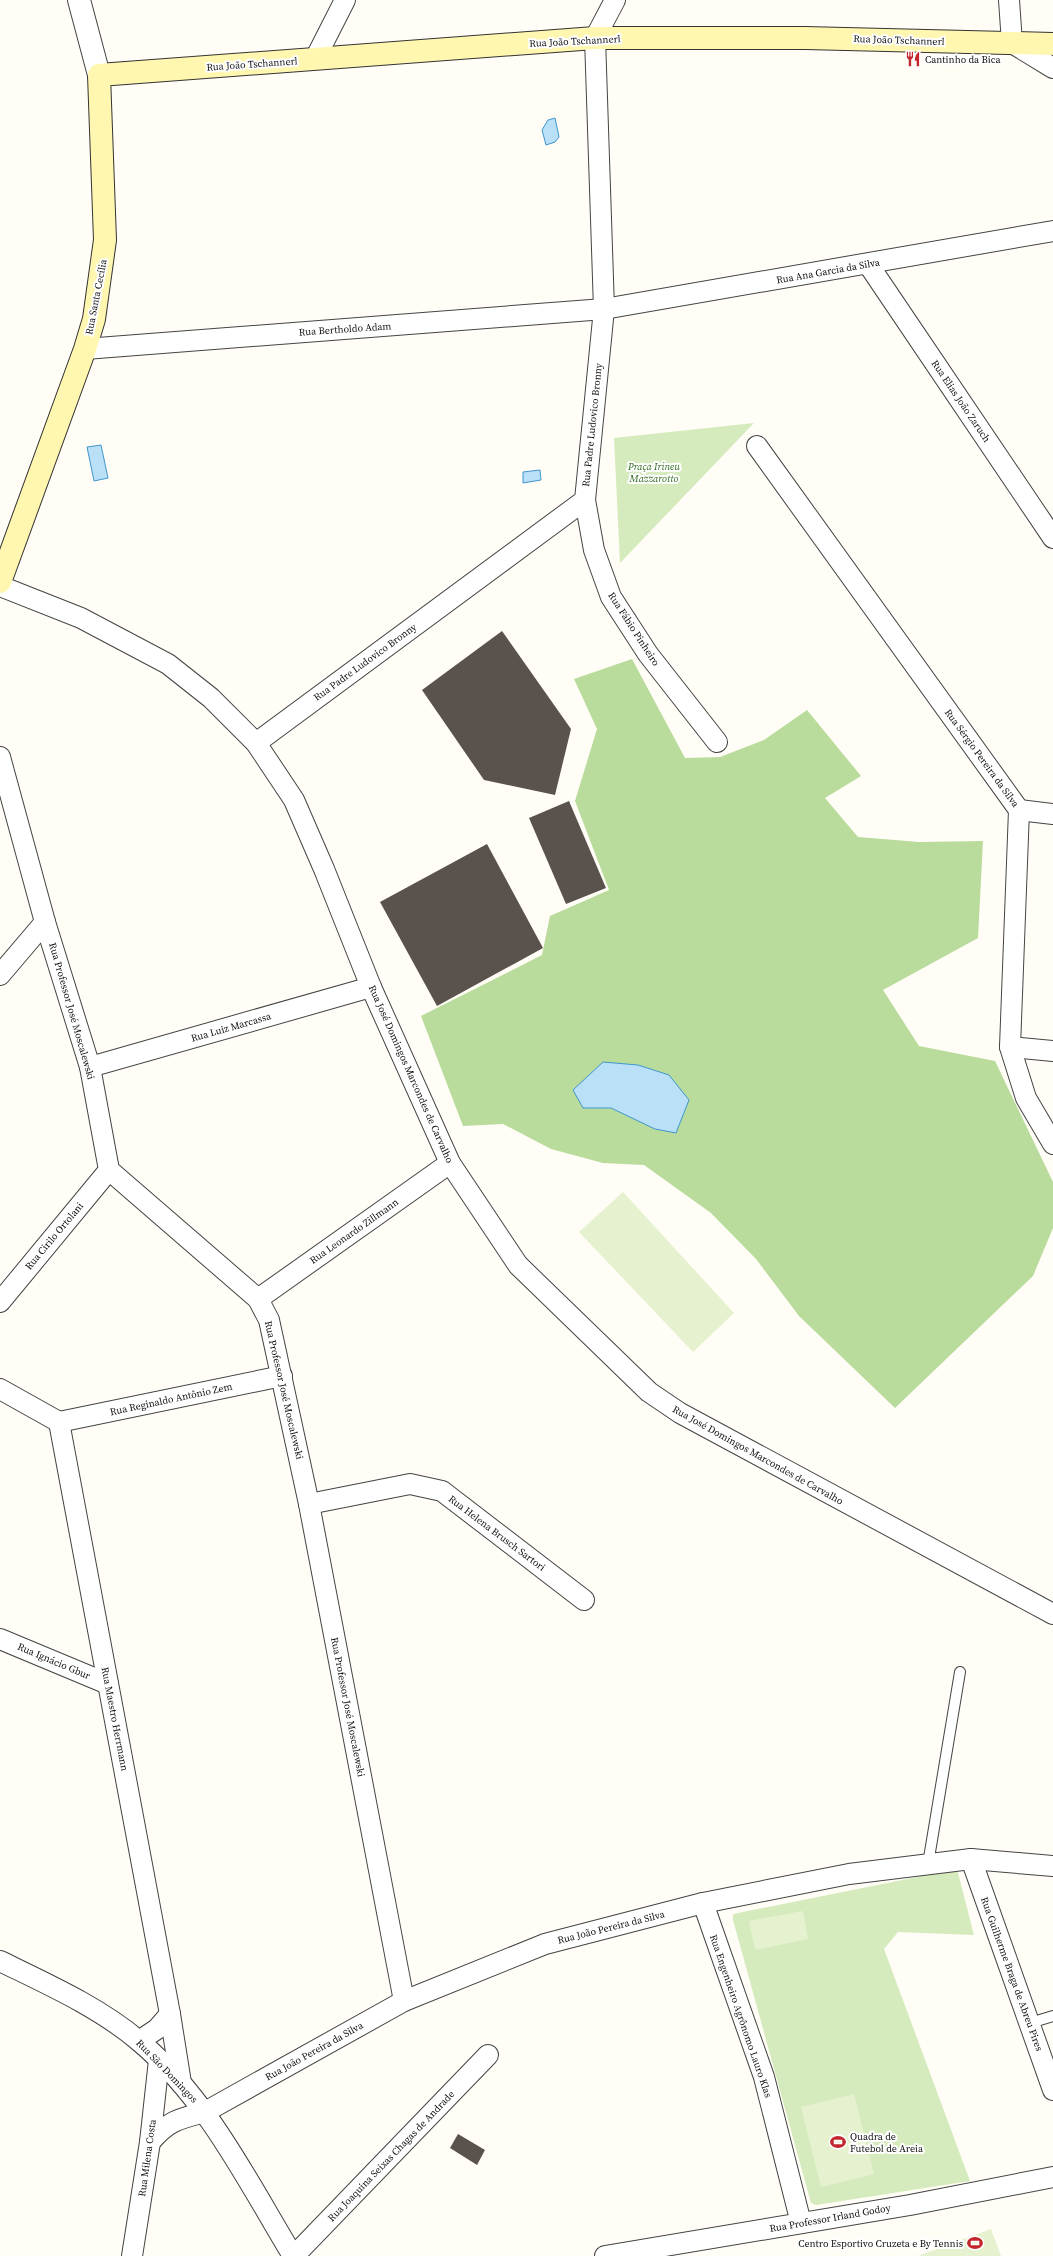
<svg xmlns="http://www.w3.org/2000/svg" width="1053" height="2256" font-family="'Source Serif 4',serif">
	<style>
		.green { fill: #d5ebbd }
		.forest { fill: #b9dc9c }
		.pitch { fill: #e6f2cf }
		.water { fill: #b9e0f7; stroke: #3f96cf }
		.building { fill: #5a524d }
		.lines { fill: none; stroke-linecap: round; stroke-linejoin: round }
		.service-casing { stroke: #444; stroke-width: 12 }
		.minor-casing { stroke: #444; stroke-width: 22 }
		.tertiary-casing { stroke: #444; stroke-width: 24 }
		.secondary-casing { stroke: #333; stroke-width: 24 }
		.service { stroke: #fff; stroke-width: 10 }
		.minor { stroke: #fff; stroke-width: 20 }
		.tertiary { stroke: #fff; stroke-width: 22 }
		.secondary { stroke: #fff6b0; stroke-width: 22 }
		.labels { text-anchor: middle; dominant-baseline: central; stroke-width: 4; stroke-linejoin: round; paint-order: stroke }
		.street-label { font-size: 10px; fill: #111; stroke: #fff }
		.poi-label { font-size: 10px; fill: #111; stroke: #fff; text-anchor: start }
		.park-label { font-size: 10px; font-style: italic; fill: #2f6b1f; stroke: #fff }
	</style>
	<rect width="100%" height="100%" fill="#fffdf5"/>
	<g class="green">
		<polygon points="754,423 620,563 614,438"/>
		<polygon points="957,1869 974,1935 898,1932 884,1949 970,2181 816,2205 811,2203 733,1920 733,1914"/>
	</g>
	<polygon class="forest" points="632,659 685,758 720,757 764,740 807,710 861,776 825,798 858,837 919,842 983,841 978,938 883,990 919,1046 995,1061 1053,1182 1053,1228 1033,1276 895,1408 799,1316 756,1259 711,1213 644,1165 603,1163 551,1149 503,1124 463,1126 421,1016 542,955 550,916 609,890 575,801 597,729 574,679"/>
	<g class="pitch">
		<polygon points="623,1192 734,1313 693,1352 579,1232"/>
		<polygon points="803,1911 808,1939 755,1950 749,1921"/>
		<polygon points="854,2094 874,2174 821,2187 801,2107"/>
		<polygon points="991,2229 1001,2256 918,2256"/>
	</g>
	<g class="water">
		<polygon points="555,118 559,137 555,142 546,145 542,130 548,120"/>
		<polygon points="101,445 108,478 94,481 87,447"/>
		<polygon points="540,470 541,480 523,483 523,472"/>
		<polygon points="603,1062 638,1065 669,1075 689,1100 676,1133 655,1129 611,1108 583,1108 573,1090"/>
	</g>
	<g class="building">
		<polygon points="502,631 571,729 555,795 484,780 422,690"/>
		<polygon points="569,801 606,888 566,904 529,818"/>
		<polygon points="487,844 543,948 437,1006 380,902"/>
		<polygon points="458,2134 485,2150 477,2165 450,2148"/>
	</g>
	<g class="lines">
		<defs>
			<g id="service">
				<polyline points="928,1864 960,1672"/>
				<polyline points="1030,2023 1053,2016"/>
			</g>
			<g id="minor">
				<polyline points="1009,0 1012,43 1053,68"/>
				<polyline points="315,59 345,0"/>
				<polyline points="868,264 1053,538"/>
				<polyline points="85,349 604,309 1053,231"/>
				<polyline points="757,446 1019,810 1010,1047 1026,1098 1053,1144"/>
				<polyline points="585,500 594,550 611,597 648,654 717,742"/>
				<polyline points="0,586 81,618 168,664 211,698 256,743 294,800 324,869 371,987 450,1163 518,1265 649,1392 680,1413 1053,1614"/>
				<polyline points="256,743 585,500 604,309 595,38 615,0"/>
				<polyline points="0,757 45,922 90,1067 109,1170 258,1299 269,1320 309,1504 404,2001"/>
				<polyline points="1019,810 1053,814"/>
				<polyline points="0,975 45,922"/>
				<polyline points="1010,1047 1053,1051"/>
				<polyline points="90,1067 371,987"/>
				<polyline points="258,1299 450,1163"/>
				<polyline points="0,1302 109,1170"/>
				<polyline points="0,1389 59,1422 170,2014 181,2083"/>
				<polyline points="59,1422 282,1376"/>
				<polyline points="309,1504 410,1484 442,1491 584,1600"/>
				<polyline points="0,1639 108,1684"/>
				<polyline points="971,1859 1053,2090"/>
				<polyline points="703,1903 764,2077 801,2223"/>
				<path d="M0 1961C47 1984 99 2007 139 2041 207 2098 248 2182 293 2256"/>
				<polyline points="139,2041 157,2029 170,2014"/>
				<path d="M150 2142C168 2121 178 2119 205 2112L404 2001 545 1944 703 1903 849 1874 971 1859 1053 1866"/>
				<polyline points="132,2256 150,2142 159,2060"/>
				<polyline points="294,2256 488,2055"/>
				<polyline points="605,2256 910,2205 1053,2177"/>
			</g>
			<polyline id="tertiary" points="79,0 99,75"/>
			<polyline id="secondary" points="0,582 85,349 94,319 105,240 99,75 595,38 805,38 1053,44"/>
		</defs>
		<use href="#service" class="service-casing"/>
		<use href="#minor" class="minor-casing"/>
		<use href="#tertiary" class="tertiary-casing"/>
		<use href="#secondary" class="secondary-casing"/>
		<use href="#service" class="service"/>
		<use href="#minor" class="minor"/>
		<use href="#tertiary" class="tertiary"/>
		<use href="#secondary" class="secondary"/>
	</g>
	<defs>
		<symbol id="restaurant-bare" viewBox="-9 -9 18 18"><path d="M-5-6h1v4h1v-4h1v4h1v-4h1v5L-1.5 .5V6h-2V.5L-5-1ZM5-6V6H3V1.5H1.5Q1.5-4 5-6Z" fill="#c4262e" stroke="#fff" stroke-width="2.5" paint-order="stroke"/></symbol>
		<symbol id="stadium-bare" viewBox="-9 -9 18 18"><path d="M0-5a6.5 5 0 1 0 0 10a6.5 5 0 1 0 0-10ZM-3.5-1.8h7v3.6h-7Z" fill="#c4262e" stroke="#fff" stroke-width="2.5" paint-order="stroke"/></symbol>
	</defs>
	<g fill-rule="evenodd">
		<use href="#restaurant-bare" x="902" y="48" width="22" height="22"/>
		<use href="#stadium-bare" x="827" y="2131" width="22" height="22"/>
		<use href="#stadium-bare" x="964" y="2232" width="22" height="22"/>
	</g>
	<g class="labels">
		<g class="street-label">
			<text transform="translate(899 40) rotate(2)">Rua João Tschannerl</text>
			<text transform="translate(575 41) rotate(-3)">Rua João Tschannerl</text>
			<text transform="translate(252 64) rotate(-4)">Rua João Tschannerl</text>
			<text transform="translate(828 271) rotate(-10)">Rua Ana Garcia da Silva</text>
			<text transform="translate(96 297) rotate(-79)">Rua Santa Cecília</text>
			<text transform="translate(345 329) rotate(-4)">Rua Bertholdo Adam</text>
			<text transform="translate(961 401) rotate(56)">Rua Elias João Zaruch</text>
			<text transform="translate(592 425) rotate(-84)">Rua Padre Ludovico Bronny</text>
			<text transform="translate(634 629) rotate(57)">Rua Fábio Pinheiro</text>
			<text transform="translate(365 662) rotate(-36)">Rua Padre Ludovico Bronny</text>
			<text transform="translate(982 758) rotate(54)">Rua Sérgio Pereira da Silva</text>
			<text transform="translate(72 1011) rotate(74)">Rua Professor José Moscalewski</text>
			<text transform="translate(231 1027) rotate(-16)">Rua Luiz Marcassa</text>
			<text transform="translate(411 1074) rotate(66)">Rua José Domingos Marcondes de Carvalho</text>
			<text transform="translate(354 1231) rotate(-35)">Rua Leonardo Zillmann</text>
			<text transform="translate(54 1236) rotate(-50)">Rua Cirilo Ortolani</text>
			<text transform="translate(284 1390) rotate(77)">Rua Professor José Moscalewski</text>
			<text transform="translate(171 1399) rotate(-12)">Rua Reginaldo Antônio Zem</text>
			<text transform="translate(758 1455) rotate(29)">Rua José Domingos Marcondes de Carvalho</text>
			<text transform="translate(497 1533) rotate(37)">Rua Helena Brusch Sartori</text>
			<text transform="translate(54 1661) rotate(23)">Rua Ignácio Gbur</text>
			<text transform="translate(348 1707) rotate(79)">Rua Professor José Moscalewski</text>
			<text transform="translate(115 1719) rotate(79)">Rua Maestro Herrmann</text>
			<text transform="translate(611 1927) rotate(-14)">Rua João Pereira da Silva</text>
			<text transform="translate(1012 1974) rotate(70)">Rua Guilherme Braga de Abreu Pires</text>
			<text transform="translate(741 2016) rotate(71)">Rua Engenheiro Agrônomo Lauro Klas</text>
			<text transform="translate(314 2051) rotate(-29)">Rua João Pereira da Silva</text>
			<text transform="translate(167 2071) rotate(46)">Rua São Domingos</text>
			<text transform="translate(391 2156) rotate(-46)">Rua Joaquina Seixas Chagas de Andrade</text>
			<text transform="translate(147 2158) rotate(-82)">Rua Milena Costa</text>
			<text transform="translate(830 2218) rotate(-10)">Rua Professor Irland Godoy</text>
		</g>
		<g class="poi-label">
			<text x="925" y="59">Cantinho da Bica</text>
			<text x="850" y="2136">Quadra de<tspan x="850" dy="12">Futebol de Areia</tspan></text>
			<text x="963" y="2243" text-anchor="end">Centro Esportivo Cruzeta e By Tennis</text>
		</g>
		<g class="park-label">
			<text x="654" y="466">Praça Irineu<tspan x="654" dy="12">Mazzarotto</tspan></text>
		</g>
	</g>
</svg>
